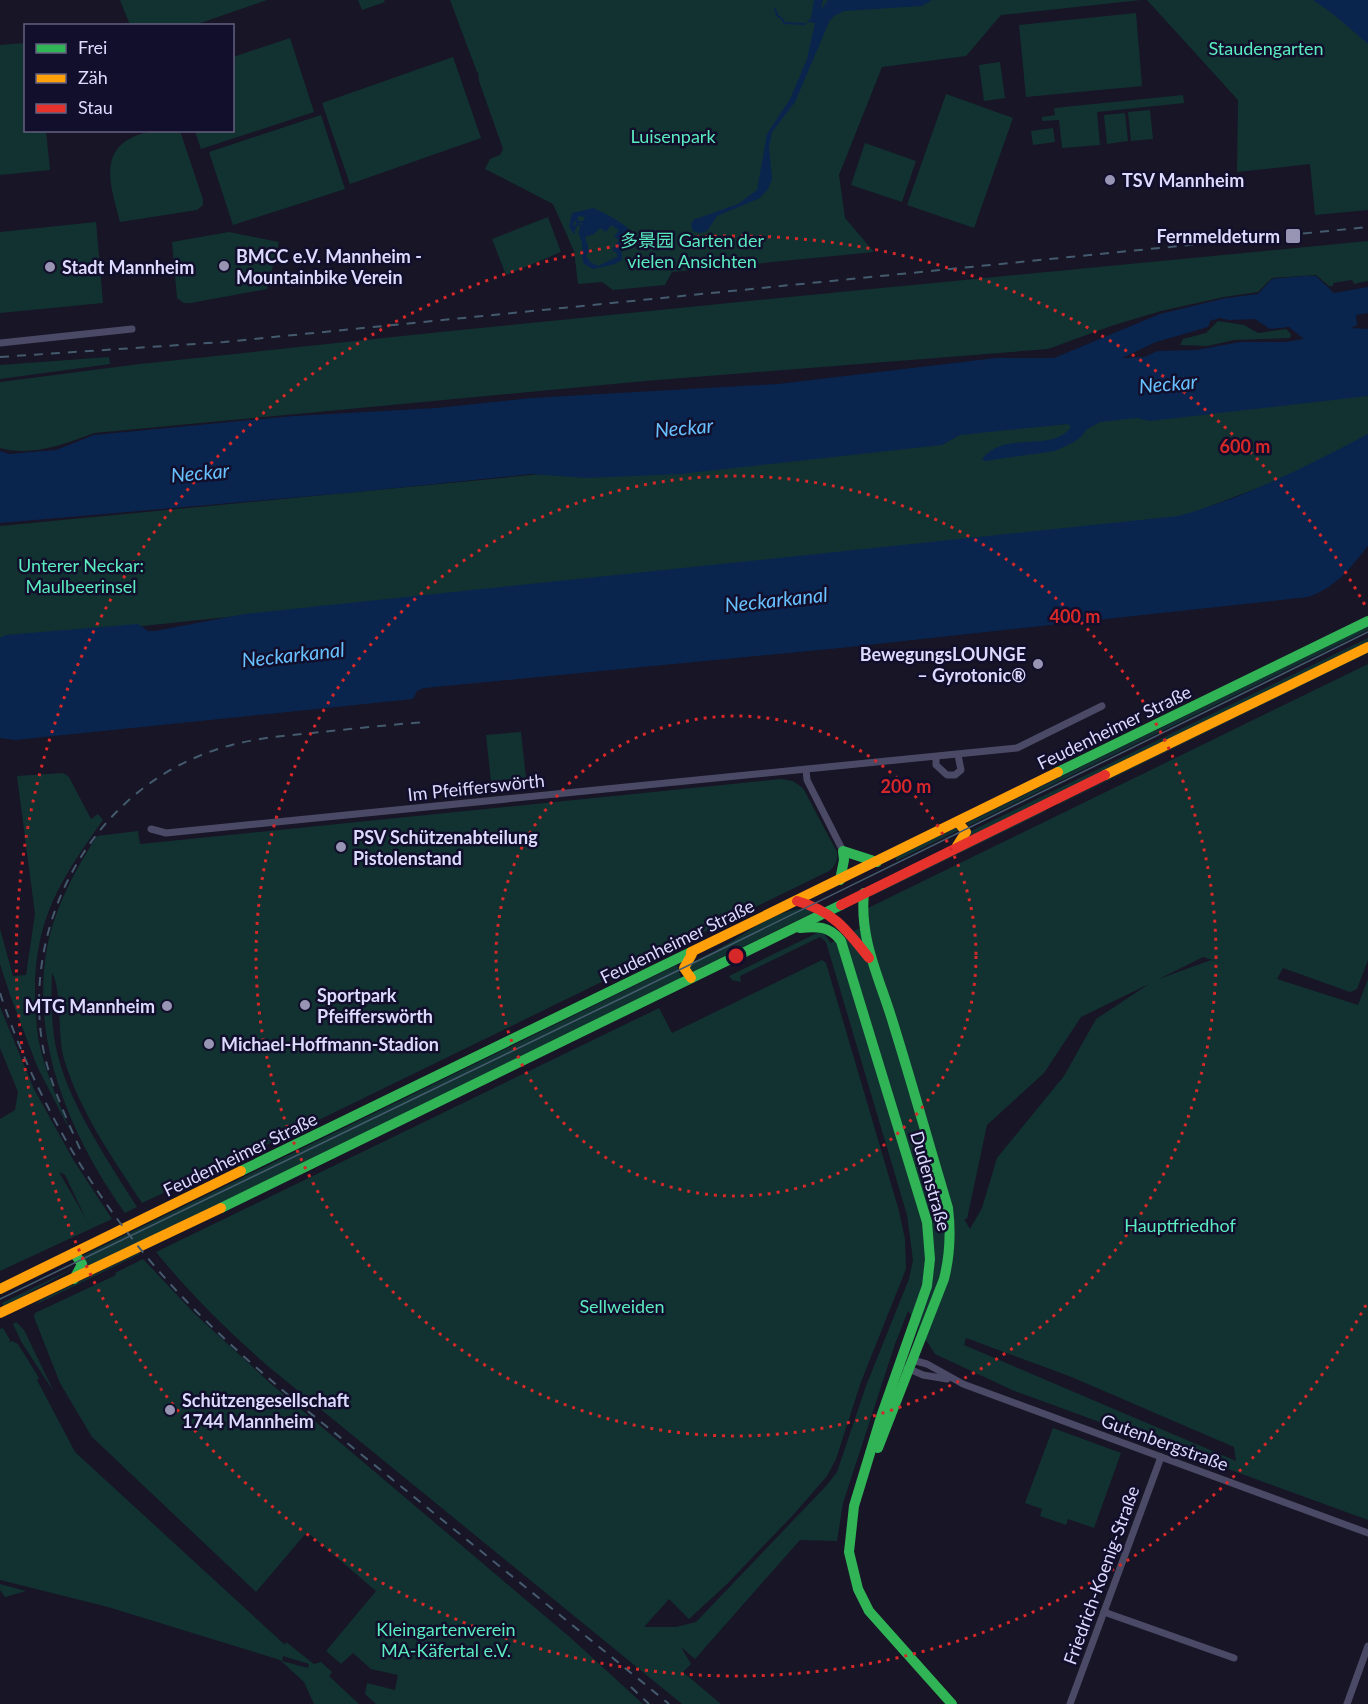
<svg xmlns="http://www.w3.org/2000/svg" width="1368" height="1704" font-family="Lato,'Noto Sans SC',sans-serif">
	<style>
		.green { fill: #123231; fill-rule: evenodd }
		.water { fill: #09254e; fill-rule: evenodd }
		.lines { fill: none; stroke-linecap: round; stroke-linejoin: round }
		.stream { stroke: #09254e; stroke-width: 2 }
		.street { stroke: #4a4a67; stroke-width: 7 }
		.fast { stroke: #30b455; stroke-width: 10 }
		.slow { stroke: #ff9f0a; stroke-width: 10 }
		.jam { stroke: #e5322d; stroke-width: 10 }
		.tram { stroke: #445b6e; stroke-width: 1.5 }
		.rail { stroke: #445b6e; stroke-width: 2; stroke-dasharray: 9 8; stroke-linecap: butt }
		.ring { fill: none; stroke: #d62828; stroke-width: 3; stroke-dasharray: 3 6 }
		.poi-dot { fill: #9795b3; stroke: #120f2c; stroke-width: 2 }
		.labels { text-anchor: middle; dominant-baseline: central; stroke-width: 5; stroke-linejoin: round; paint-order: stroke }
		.park-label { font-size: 18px; fill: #5aebbf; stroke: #120f2c }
		.poi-label { font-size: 18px; font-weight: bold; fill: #dcdaff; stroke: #120f2c; text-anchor: start }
		.street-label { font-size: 18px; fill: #dcdaff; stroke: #120f2c }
		.water-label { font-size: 20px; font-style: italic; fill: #68c1ff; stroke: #120f2c }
		.centre { fill: #d62828; stroke: #120f2c; stroke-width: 3 }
		.ring-label { font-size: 18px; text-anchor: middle; font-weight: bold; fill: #d62828; stroke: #120f2c; stroke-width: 5; stroke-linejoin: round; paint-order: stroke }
	</style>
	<rect width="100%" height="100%" fill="#171526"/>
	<g class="green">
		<polygon points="120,0 267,0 195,25 130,25"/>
		<polygon points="358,0 384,0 385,2 362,10"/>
		<polygon points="450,0 1141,0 1001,15 966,56 882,67 839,175 845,218 874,252 672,272 665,285 613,290 602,282 578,284 574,251 553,204 485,169 490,159 500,155 503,149 479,81 478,72 477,72"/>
		<polygon points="1147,0 1368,0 1368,210 1315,215 1310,164 1237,172 1238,100"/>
		<polygon points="1136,13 1142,86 1026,97 1019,25"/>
		<polygon points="290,38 314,112 201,149 195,131 232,130 233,57"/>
		<polygon points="25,43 26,130 46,131 50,170 0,175 0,45"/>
		<polygon points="453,57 481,138 350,184 322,103"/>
		<polygon points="1000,62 1005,98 984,101 979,65"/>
		<polygon points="946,94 1013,118 974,228 907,205"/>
		<polygon points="1183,95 1184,103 1097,112 1100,145 1062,148 1059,120 1042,121 1042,117 1055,115 1054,108"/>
		<polygon points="1150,110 1153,139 1131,141 1128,112"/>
		<polygon points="1125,113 1128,141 1107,144 1104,115"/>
		<polygon points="321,115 345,189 233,225 209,152"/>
		<polygon points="1053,128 1055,142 1033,145 1031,131"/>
		<path d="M158 130 180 131 203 199V205L197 210 120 222C113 191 96 153 135 136 142 133 151 132 158 130Z"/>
		<polygon points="865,143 916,161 902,202 851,185"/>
		<polygon points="548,217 561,252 506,275 492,239"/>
		<polygon points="96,222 103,303 0,313 0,232"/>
		<polygon points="229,232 279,242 267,289 191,303 184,303 177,298 172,242"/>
		<path d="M1368 241V281L1354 284 1352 280 1333 283V286H1329L1316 275 1272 278 1258 292 1224 297 1161 311 1111 326 1048 349 645 381 94 433C65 444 31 457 0 448V382L140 364 431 333 820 294Z"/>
		<polygon points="1218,321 1244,325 1258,333 1286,329 1291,334 1290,338 1234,340 1207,346 1180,345 1183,339 1206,333"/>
		<polygon points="109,357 110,364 0,379 0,365"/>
		<polygon points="1368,395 1368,437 1284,478 1184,516 0,641 0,526"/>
		<polygon points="1368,626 1368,630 968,826 967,823"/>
		<polygon points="1368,638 1368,642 971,836 971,831"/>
		<polygon points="1368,652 1368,653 1058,805 1058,804"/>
		<path d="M1368 664V960L1357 989 1350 992 1283 968 1277 979 1358 1005 1368 979V1520L1012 1390 935 1354 920 1331 910 1355 919 1327 908 1311 895 1344 843 1503 837 1541 800 1540 695 1659 681 1647 691 1664 683 1672 721 1704H682L269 1367C228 1331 190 1294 156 1252L659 1008 672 1033 822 960 826 963 899 1211 905 1239 906 1269 861 1382 836 1459 827 1476 794 1514 727 1584 689 1619 669 1599 644 1627H676L696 1622 827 1485 837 1472 866 1386 909 1279 913 1260 907 1215 826 942 820 937 740 976 741 982 732 980 729 976 819 932 824 934 831 943 845 934 846 935 868 924 866 909ZM1203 957 1225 964 1211 960 1159 979ZM1149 984 1096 1019 1064 1076 997 1158 982 1208 970 1229 964 1219H967L987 1125 1044 1073 1081 1017ZM966 1338 1069 1376 1234 1447 1236 1461 964 1345Z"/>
		<polygon points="521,732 526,778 491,781 486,735"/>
		<path d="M63 773 69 777 91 819 98 814 103 820C60 880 34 920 35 996 36 1013 36 1030 40 1047 47 1076 60 1105 71 1133L37 1066 10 995 0 964V929L13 976 26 975 35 914 17 776Z"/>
		<path d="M781 779 793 781 803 788 837 852C838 861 836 865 829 871L290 1134 142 1203C112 1157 80 1112 64 1059 57 1035 62 989 52 973 51 1000 51 1030 58 1056 70 1105 110 1164 137 1207L125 1213C71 1137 30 1043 47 948 54 909 76 868 97 836L138 831 140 844Z"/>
		<polygon points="1048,808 1044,812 872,896 871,895"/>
		<polygon points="958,827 961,829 896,861 896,857"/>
		<path d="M808 908 816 911 694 971 690 970V963C702 957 715 951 727 944 753 929 778 909 808 908Z"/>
		<polygon points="677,965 681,978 88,1268 82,1256"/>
		<path d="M0 1007 34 1089 74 1161 112 1219 0 1271V1119L15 1110 18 1092 0 1048ZM59 1172 65 1175 89 1225V1224Z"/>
		<polygon points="139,1253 140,1254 35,1305 41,1300"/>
		<polygon points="143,1259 194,1313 270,1383 572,1639 643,1704 376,1704 365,1694 367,1683 395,1690 398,1675 371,1669 353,1653 341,1664 326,1651 376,1591 307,1532 256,1592 92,1437 60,1383 34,1317 35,1313 116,1275 115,1273"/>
		<polygon points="74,1268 4,1307 2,1303"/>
		<polygon points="16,1322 24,1330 54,1392 22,1343 13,1324"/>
		<path d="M3 1328 10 1340 9 1342 12 1341 18 1344 39 1378 37 1380 75 1452 285 1645 286 1642 314 1664 321 1662 332 1672 329 1676 359 1704H314L304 1682 280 1660 108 1607 0 1580V1329ZM283 1656 309 1664 308 1668 282 1661Z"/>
		<polygon points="1053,1428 1121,1453 1094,1528 1068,1519 1066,1525 1040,1516 1042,1509 1025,1503"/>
		<polygon points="0,1584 26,1591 5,1597 0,1590"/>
	</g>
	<g class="water">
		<polygon points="814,0 823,0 821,10 828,0 932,0 922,6 844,11 834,16 829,22 795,102 772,132 769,147 772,179 768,189 760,198 717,216 707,231 700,233 693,231 691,225 693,220 738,204 757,190 767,134 790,99 807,59 815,23 808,22 804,25 811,18"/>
		<polygon points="1313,0 1368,0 1368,44 1333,14"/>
		<path d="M593 208C604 213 630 225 634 236L631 241 621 242 622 260 615 264 593 269 584 264C580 253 585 243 578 233L585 217 579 216 573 224 575 228V235L569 227 572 213ZM611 225 619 230 614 237 619 240 612 250 617 253V257L598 266 590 262 586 256 589 250 585 237 594 234 600 228 606 232Z"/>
		<path d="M1304 276H1316L1334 293 1368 287V313L1356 315 1357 325 1351 328 1368 329V396L1150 421 1137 418 1100 422 1086 430 1081 437 1074 442 1055 451 985 461 982 459C1006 429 1051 454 1071 427L1068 424 960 435 942 445 680 474 586 478 531 474 347 493 0 523V451L9 454 56 450 94 435 294 416 436 408 531 398 778 384 996 358H1054L1160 314 1226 298 1258 294 1272 279ZM1220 318 1229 320 1255 319 1270 329 1289 327 1304 339 1285 342H1240L1197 350 1158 351 1144 357 1122 358 1156 342 1208 327 1210 321Z"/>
		<path d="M1368 434V546C1349 569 1337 587 1308 597L840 648 424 688 417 691 413 699 15 740 0 738V638L5 635 138 624 148 631H155L244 614 1178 516C1245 498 1307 466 1368 434Z"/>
	</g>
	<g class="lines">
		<g class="stream">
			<polyline points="775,9 777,15 783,20 784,23 805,24"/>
			<polyline points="577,219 577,222 584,222"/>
			<polyline points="579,224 581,227"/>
			<polyline points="575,228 577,224"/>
		</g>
		<g class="street">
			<polyline points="0,343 132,329"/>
			<polyline points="936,757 936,765 947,775 955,775 961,770 958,755"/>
			<polyline points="806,770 807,780 843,851"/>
			<polyline points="151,829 166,833 1017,748 1102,706"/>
			<polyline points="912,1360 927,1364 963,1384 1368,1533"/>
			<polyline points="907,1368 923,1375 947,1379"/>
			<polyline points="1104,1612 1234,1658"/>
			<polyline points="1070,1704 1161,1457"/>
			<polyline points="1347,1704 1368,1646"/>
		</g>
		<g class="fast">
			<polyline points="1058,772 1368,621"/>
			<polyline points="840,880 844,860 843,851 877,862"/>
			<path d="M864 893C859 941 881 981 894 1026 913 1087 930 1148 948 1208 951 1232 950 1255 944 1279L878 1448"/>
			<path d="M800 928C817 926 830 926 841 941L927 1222 930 1259 927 1286 881 1417 854 1506 849 1552 858 1589 869 1611 952 1704"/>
			<polyline points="241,1171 691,952"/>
			<polyline points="221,1208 841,905"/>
			<polyline points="74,1253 82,1264 74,1279"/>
		</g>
		<g class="slow">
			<polyline points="1105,775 1368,647"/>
			<polyline points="957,846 966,832 958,822"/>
			<polyline points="691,952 1058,772"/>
			<polyline points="691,978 684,968 692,954"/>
			<polyline points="0,1289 241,1171"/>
			<polyline points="0,1313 221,1208"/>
		</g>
		<g class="jam">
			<path d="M797 901C833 911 847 930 869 958"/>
			<polyline points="841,905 1105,775"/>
		</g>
		<polyline class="tram" points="0,1299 626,996 1368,632"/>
		<g class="rail">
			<polyline points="0,357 224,342 1368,227"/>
			<path d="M0 993C39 1111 107 1221 194 1309 257 1373 329 1428 398 1484 488 1557 579 1630 669 1704"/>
			<path d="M80 1149C65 1115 48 1079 42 1042 23 917 96 788 218 749 248 739 280 736 312 733 349 729 387 725 425 722"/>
			<polyline points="631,1687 649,1704"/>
		</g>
	</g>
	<g class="ring">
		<circle cx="736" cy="956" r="240"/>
		<circle cx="736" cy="956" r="480"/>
		<path d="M1366 1305A720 720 0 1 1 1366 607"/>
	</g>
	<g class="poi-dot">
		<circle cx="1110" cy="180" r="6"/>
		<rect x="1285" y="228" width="16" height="16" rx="3"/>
		<circle cx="224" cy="266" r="6"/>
		<circle cx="50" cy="267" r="6"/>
		<circle cx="1038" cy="664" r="6"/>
		<circle cx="341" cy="847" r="6"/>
		<circle cx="305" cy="1005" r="6"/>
		<circle cx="167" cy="1006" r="6"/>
		<circle cx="209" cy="1044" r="6"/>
		<circle cx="170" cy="1410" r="6"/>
	</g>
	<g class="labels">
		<g class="park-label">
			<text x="1266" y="48">Staudengarten</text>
			<text x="673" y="136">Luisenpark</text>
			<text x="692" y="240">多景园 Garten der<tspan x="692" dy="21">vielen Ansichten</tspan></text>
			<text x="81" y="565">Unterer Neckar:<tspan x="81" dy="21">Maulbeerinsel</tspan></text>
			<text x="1180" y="1225">Hauptfriedhof</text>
			<text x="622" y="1306">Sellweiden</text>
			<text x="446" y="1629">Kleingartenverein<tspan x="446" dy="21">MA-Käfertal e.V.</tspan></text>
		</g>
		<g class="poi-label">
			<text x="1122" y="180">TSV Mannheim</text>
			<text x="1280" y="236" text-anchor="end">Fernmeldeturm</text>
			<text x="236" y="256">BMCC e.V. Mannheim -<tspan x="236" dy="21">Mountainbike Verein</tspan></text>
			<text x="62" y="267">Stadt Mannheim</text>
			<text x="1026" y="654" text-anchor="end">BewegungsLOUNGE<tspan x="1026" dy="21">– Gyrotonic®</tspan></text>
			<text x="353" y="837">PSV Schützenabteilung<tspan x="353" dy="21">Pistolenstand</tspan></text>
			<text x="317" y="995">Sportpark<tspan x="317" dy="21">Pfeifferswörth</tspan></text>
			<text x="155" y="1006" text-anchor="end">MTG Mannheim</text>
			<text x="221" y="1044">Michael-Hoffmann-Stadion</text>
			<text x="182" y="1400">Schützengesellschaft<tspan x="182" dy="21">1744 Mannheim</tspan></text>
		</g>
		<g class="street-label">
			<text transform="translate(1114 727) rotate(-26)">Feudenheimer Straße</text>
			<text transform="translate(476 787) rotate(-6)">Im Pfeifferswörth</text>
			<text transform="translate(677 941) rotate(-26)">Feudenheimer Straße</text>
			<text transform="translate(240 1154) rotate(-26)">Feudenheimer Straße</text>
			<text transform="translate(931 1181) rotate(74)">Dudenstraße</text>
			<text transform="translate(1165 1442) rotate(20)">Gutenbergstraße</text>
			<text transform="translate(1101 1575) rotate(-70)">Friedrich-Koenig-Straße</text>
		</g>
		<g class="water-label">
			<text transform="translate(1168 383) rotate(-5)">Neckar</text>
			<text transform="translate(684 427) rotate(-5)">Neckar</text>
			<text transform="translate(200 472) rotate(-5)">Neckar</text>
			<text transform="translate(776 599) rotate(-6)">Neckarkanal</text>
			<text transform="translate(293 654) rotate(-6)">Neckarkanal</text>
		</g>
	</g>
	<circle cx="736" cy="956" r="9" class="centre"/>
	<g class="ring-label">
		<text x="1245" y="453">600 m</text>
		<text x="1075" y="623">400 m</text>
		<text x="906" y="793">200 m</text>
	</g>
	<rect x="24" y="24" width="210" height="108" fill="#120f2c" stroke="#636080" stroke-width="1.5"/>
	<rect x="36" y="44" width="30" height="9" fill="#30b455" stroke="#636080" stroke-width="1.5"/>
	<text x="78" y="54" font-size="18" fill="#dcdaff">Frei</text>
	<rect x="36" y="74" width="30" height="9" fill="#ff9f0a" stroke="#636080" stroke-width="1.5"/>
	<text x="78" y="84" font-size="18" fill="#dcdaff">Zäh</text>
	<rect x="36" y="104" width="30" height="9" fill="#e5322d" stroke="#636080" stroke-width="1.5"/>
	<text x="78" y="114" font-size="18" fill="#dcdaff">Stau</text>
</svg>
